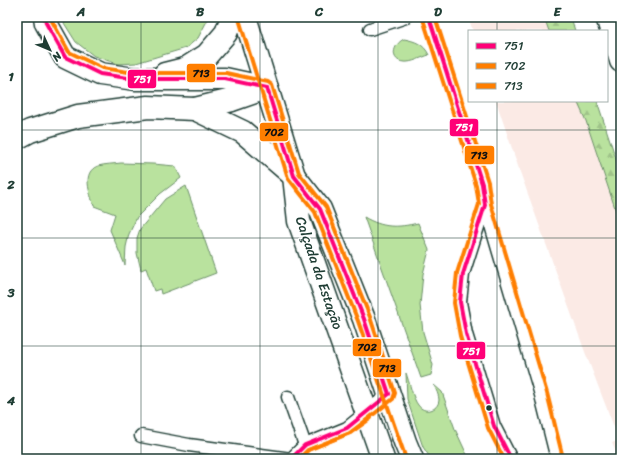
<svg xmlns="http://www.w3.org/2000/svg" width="638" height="476" font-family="Sriracha,sans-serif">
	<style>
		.built { fill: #fbeae5 }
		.green { fill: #b9e29e; stroke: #6c9069 }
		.forest { fill: url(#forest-firs); stroke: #6c9069 }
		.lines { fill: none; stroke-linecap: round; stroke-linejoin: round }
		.lane-casing { stroke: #1f3d34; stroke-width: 15 }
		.street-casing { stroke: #1f3d34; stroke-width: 25 }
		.primary-casing { stroke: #1f3d34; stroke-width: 25 }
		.highway-casing { stroke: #1f3d34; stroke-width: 25 }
		.lane { stroke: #fff; stroke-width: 12 }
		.street { stroke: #fff; stroke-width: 22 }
		.primary { stroke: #fff; stroke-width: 22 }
		.highway { stroke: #fff; stroke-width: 22 }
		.bus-1-casing { stroke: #fff; stroke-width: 7 }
		.bus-2-casing { stroke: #fff; stroke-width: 7 }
		.bus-3-casing { stroke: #fff; stroke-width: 7 }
		.bus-1 { stroke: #f07; stroke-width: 4 }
		.bus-2 { stroke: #ff7e00; stroke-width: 4 }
		.bus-3 { stroke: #ff7e00; stroke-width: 4 }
		.grid { fill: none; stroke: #1f3d34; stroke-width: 1; stroke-opacity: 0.55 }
		.bus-dot { fill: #1f3d34; stroke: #fff; stroke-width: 1.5 }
		.labels { text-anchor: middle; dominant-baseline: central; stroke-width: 3; stroke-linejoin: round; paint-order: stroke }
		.street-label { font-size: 14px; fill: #1f3d34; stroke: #fff }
		.line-badge { stroke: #fff; stroke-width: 1.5 }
		.badge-label { font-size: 11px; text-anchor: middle; font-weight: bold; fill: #fff }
		.pale-badge-label { font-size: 11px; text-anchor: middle; font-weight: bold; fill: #111 }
		.neatline { fill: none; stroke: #1f3d34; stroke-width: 1.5 }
		.grid-label { font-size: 13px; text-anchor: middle; font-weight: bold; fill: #1f3d34 }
	</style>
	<defs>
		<pattern id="forest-firs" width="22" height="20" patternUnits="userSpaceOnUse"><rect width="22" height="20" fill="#b9e29e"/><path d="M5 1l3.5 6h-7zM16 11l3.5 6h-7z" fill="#9fc389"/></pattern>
	</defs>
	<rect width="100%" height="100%" fill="#fff"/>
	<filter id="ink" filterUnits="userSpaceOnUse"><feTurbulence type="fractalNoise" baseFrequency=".025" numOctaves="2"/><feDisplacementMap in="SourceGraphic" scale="8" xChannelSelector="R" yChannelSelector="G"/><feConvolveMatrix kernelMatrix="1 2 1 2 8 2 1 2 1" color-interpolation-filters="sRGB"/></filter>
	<g filter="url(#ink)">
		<g class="built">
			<polygon points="468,17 550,17 554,31 473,31"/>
			<polygon points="496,101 581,101 621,212 621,459 619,459 612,443 619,440 585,352 520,172"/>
		</g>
		<g class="green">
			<polygon points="66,17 207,17 207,21 198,38 186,48 136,63 118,64 94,56 76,42 64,23"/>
			<path d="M404 39C415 41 424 44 429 55 422 57 412 63 404 62 390 61 392 45 404 39Z"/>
			<path d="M121 163 153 164 175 166 181 178 160 194 137 217 129 234 126 247 125 265 110 230 115 214 94 206C90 194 81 172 98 166 105 164 114 164 121 163Z"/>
			<polygon points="186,186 216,273 161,294 160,289 154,291 146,268 141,270 137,253 137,238 140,229 165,199"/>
			<path d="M364 217C383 228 397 228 418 223L429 250 423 274 420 305 423 332 433 365 431 375 421 378Z"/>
			<path d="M406 373C409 381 413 399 418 405 424 414 438 411 439 400 439 395 436 390 434 385L442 392 455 429 469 459H431L423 447 407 399Z"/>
		</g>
		<g class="forest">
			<polygon points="544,17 571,17 575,31 549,31"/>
			<polygon points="577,101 597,101 621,174 621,226 586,121"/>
		</g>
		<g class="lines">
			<defs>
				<g id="lane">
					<polyline points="429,17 482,184 485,205 541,395 557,459"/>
					<polyline points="370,29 406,17"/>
					<polyline points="485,205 463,274 460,302 466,334 494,426 511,459"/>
					<polyline points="288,397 305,445"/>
					<polyline points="141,436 189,445 291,459"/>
					<polyline points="291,459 305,445 347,428 389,394"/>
				</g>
				<g id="street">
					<polyline points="245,17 294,176 299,221 383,459"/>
					<polyline points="294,176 320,209 364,319 405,442 412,459"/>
				</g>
				<g id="primary">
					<polyline points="45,17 46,23 65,57 100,74 135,79 225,79 267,88"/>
					<polyline points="165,74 185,69 207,55 226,33 232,17"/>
					<polyline points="195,109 232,100 266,88"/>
					<polyline points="17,138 30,131 78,116 148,107 195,109 243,132 294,176"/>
				</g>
				<polyline id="highway" points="607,17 621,61"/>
			</defs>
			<use href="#lane" class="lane-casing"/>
			<use href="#street" class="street-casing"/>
			<use href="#primary" class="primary-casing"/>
			<use href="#highway" class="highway-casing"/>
			<use href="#lane" class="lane"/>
			<use href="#street" class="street"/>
			<use href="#primary" class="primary"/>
			<use href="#highway" class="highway"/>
			<defs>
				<g id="bus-1">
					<polyline points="45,17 46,23 65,57 100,74 135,79 225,79 267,88"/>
					<polyline points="429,17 482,184 485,205 463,274 460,302 466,334 494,426 511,459"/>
					<polyline points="267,88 294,176 320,209 364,319 389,394"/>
					<polyline points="291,459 305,445 347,428 389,394"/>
				</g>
				<g id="bus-2">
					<polyline points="239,19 288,178 315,212 358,321 406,459"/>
					<polyline points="423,19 476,185 479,204 457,273 454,303 460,336 488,428 504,459"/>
					<polyline points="299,459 308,450 350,433 371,418"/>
				</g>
				<g id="bus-3">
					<polyline points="51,17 52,21 69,52 102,68 135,73 226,73 268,82 272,85 299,173 326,207 370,317 395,393 393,399 350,433 308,450 299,459"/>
					<polyline points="435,17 488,182 491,204 547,393 563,458"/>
				</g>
			</defs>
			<use href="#bus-1" class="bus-1-casing"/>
			<use href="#bus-2" class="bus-2-casing"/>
			<use href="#bus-3" class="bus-3-casing"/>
			<use href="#bus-1" class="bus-1"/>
			<use href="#bus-2" class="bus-2"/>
			<use href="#bus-3" class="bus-3"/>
		</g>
	</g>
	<path class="grid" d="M141 17V459M260 17V459M378 17V459M497 17V31M497 101V459M17 130H621M17 238H621M17 346H621"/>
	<circle class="bus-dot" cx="489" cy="408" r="3.5"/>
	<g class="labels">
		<g class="street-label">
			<text transform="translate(319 273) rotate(71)">Calçada da Estação</text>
		</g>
	</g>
	<g class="line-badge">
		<rect x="186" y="63" width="30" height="20" rx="4" fill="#ff7e00"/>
		<rect x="127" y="69" width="30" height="20" rx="4" fill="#f07"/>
		<rect x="449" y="118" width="30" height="19" rx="4" fill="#f07"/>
		<rect x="259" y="122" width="30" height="20" rx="4" fill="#ff7e00"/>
		<rect x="464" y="145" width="31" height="20" rx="4" fill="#ff7e00"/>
		<rect x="352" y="338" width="30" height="19" rx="4" fill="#ff7e00"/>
		<rect x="456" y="341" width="30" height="19" rx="4" fill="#f07"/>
		<rect x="372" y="358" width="30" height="20" rx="4" fill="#ff7e00"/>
	</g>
	<g class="badge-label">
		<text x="142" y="83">751</text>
		<text x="464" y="131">751</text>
		<text x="471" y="355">751</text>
	</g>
	<g class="pale-badge-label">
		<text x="201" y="77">713</text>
		<text x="274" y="136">702</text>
		<text x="479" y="159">713</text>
		<text x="367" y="351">702</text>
		<text x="387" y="372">713</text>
	</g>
	<rect width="638" height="476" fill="none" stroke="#fff" stroke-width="44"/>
	<rect x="468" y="30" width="140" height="72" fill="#ffffff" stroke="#a5b1ae"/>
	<rect x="476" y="43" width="20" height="6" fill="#ff0077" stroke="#a5b1ae"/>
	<text x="504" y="50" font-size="12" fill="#1f3d34">751</text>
	<rect x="476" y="63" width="20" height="6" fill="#ff7e00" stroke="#a5b1ae"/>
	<text x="504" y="70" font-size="12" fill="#1f3d34">702</text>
	<rect x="476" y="83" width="20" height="6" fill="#ff7e00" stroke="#a5b1ae"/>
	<text x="504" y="90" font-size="12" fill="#1f3d34">713</text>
	<g transform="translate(50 50) rotate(134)" stroke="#ffffff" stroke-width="3" paint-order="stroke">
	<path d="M0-3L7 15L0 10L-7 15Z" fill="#1f3d34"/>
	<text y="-6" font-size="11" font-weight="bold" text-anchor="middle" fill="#1f3d34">N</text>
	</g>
	<rect x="22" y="22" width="594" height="432" class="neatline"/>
	<g class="grid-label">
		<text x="81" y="16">A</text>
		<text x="200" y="16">B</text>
		<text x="319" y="16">C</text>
		<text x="438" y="16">D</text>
		<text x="557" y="16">E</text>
		<text x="11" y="81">1</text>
		<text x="11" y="189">2</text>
		<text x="11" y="297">3</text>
		<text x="11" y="405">4</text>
	</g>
</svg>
